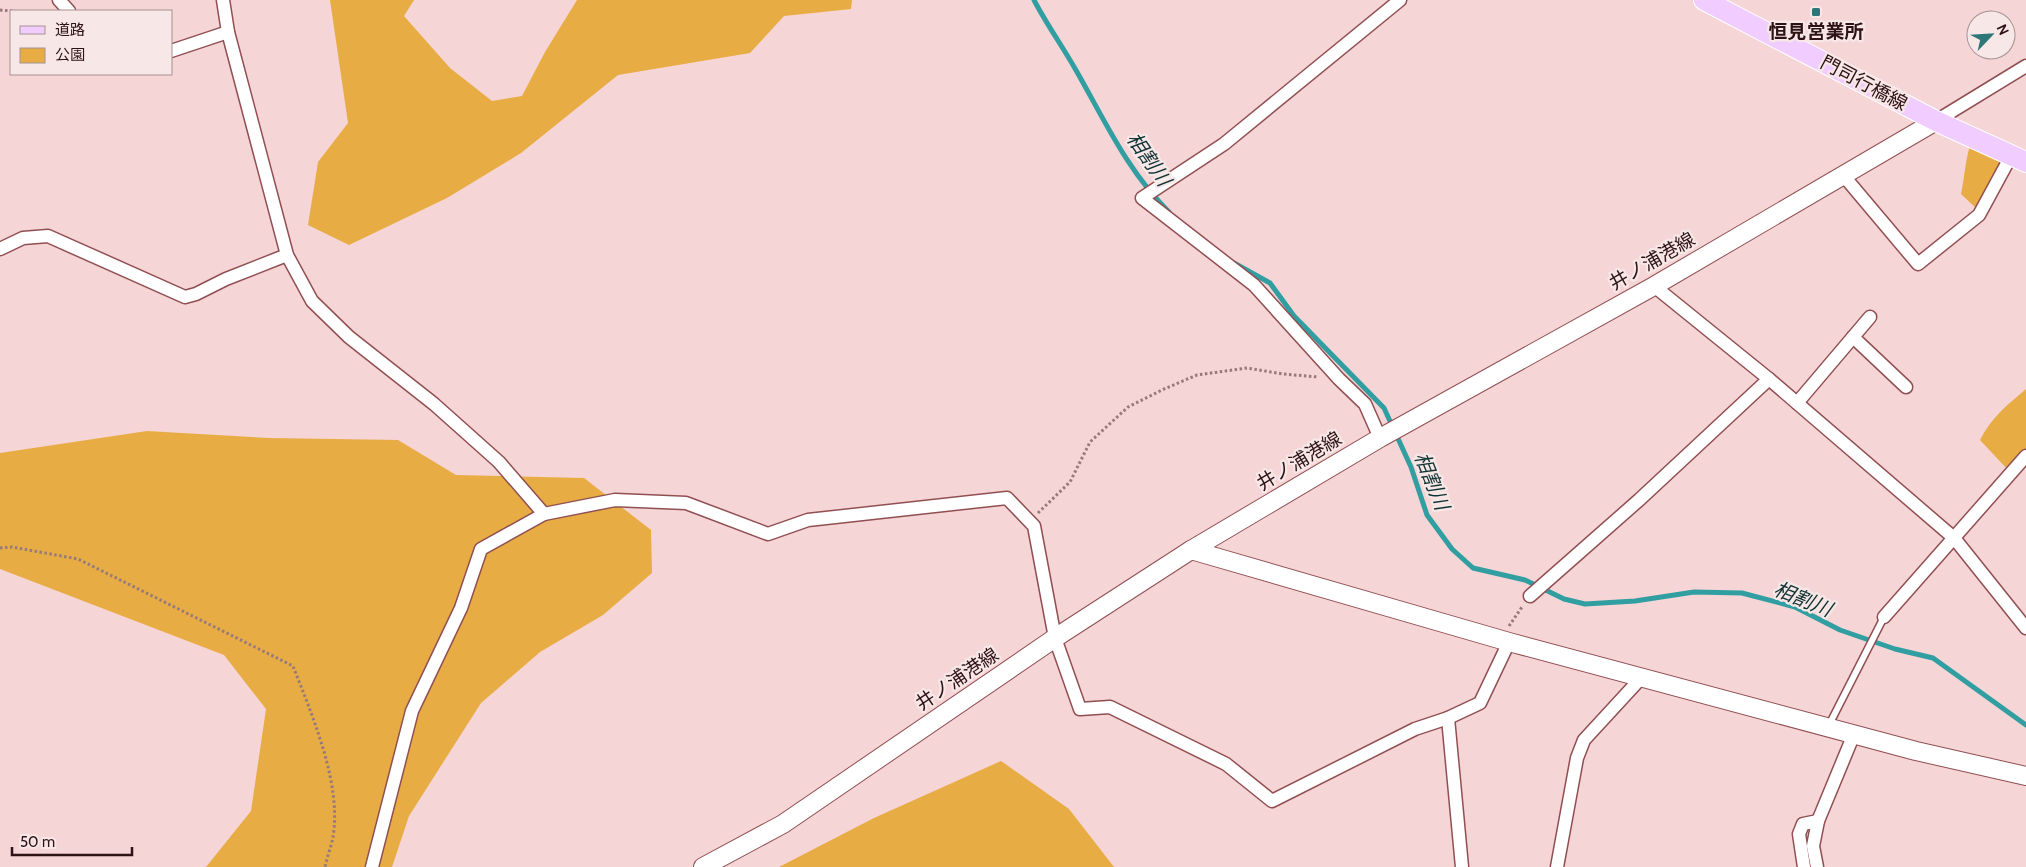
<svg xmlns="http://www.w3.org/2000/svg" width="2026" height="867" font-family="Cabin,'Noto Sans JP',sans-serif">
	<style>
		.green { fill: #e8ac44 }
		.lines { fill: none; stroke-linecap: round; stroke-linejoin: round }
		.stream { stroke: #319ea1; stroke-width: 5 }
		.lane-casing { stroke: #914f52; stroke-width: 9 }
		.street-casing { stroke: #914f52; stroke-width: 15 }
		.secondary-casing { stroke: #914f52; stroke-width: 20 }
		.primary-casing { stroke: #fff; stroke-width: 22 }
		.path { stroke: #977a7b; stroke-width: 3; stroke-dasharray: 2.5 2.5; stroke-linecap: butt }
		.lane { stroke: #fff; stroke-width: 6 }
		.street { stroke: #fff; stroke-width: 12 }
		.secondary { stroke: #fff; stroke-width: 18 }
		.primary { stroke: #f1ccfe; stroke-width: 20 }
		.poi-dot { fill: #2d7779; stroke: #f7e7e7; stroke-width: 2 }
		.labels { text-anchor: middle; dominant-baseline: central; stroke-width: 4.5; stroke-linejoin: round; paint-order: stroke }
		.poi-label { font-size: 19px; font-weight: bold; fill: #2e1315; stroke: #f7e7e7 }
		.street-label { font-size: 19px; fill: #2e1315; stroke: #f7e7e7 }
		.water-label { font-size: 20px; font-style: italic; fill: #123334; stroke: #f7e7e7 }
	</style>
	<rect width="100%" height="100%" fill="#f5d5d5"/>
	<g class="green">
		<polygon points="330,0 414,0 404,16 450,68 492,101 522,96 545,52 577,0 852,0 851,9 784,16 750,53 618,75 521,153 447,198 349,245 308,225 318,162 348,123"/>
		<path d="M1972 140 2009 158 1978 210 1961 194C1965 176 1965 158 1972 140Z"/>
		<path d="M2026 389V452L2009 471 1980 440C1991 418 2007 405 2026 389Z"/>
		<polygon points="147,431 269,438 398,440 456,475 584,478 651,530 652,573 603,615 540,652 481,703 409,816 392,867 206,867 251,811 266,709 224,655 0,569 0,453"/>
		<polygon points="1001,761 1069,809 1114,867 779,867 874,818"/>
	</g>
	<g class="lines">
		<g class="stream">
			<path d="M1034 0C1047 25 1063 47 1077 72 1105 121 1128 172 1169 212"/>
			<polyline points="1234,263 1270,283 1294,316 1384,408 1411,467 1427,515 1452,549 1473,568 1525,580 1564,599 1585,604 1635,601 1694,592 1742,593 1795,607 1840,630 1895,649 1933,658 2026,725"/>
		</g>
		<defs>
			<polyline id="lane" points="1829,725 1884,617"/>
			<g id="street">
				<polyline points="59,0 69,11"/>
				<polyline points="223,0 228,32 287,255 312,301 349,337 434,404 499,462 544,514"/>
				<polyline points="171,51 228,32"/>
				<polyline points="1936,121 2026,66"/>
				<polyline points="1843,175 1918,264 1979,215 2011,156"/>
				<polyline points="0,249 23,238 48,236 185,297 196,294 226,279 287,255"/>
				<polyline points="1654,286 1769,379 1954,538 2026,628"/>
				<polyline points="1853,337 1906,387"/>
				<polyline points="1797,403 1870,317"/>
				<polyline points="1380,438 1365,404 1339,379 1254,285 1142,198 1224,144 1400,0"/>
				<polyline points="1530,596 1639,500 1769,379"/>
				<polyline points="1884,617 2026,456"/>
				<polyline points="1448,718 1462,867"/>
				<polyline points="372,867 412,711 461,608 481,549 544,514 615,500 686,503 768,534 808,520 1007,498 1034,526 1055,638 1080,709 1110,707 1226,764 1272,801 1415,729 1448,718 1480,703 1509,642"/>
				<polyline points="1557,867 1577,758 1584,740 1642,677"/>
				<polyline points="1804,867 1799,834 1803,824 1818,821"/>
				<polyline points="1817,867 1813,846 1818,821 1854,734"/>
			</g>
			<g id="secondary">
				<polyline points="1191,550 1509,642 1916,751 2026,776"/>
				<polyline points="703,867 783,824 1055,638 1191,550 1380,438 1654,286 1936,121"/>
			</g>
			<polyline id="primary" points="1704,0 1936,121 2026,162"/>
		</defs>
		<use href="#lane" class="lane-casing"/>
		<use href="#street" class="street-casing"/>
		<use href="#secondary" class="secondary-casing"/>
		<use href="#primary" class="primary-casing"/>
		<g class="path">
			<polyline points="0,10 13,11"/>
			<polyline points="1038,513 1070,482 1090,442 1128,407 1164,389 1197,375 1247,368 1283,374 1318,377"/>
			<path d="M0 548 12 547 78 559 293 666C312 715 342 784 333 837 331 847 327 857 325 867"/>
			<polyline points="1509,626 1522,607"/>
		</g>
		<use href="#lane" class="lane"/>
		<use href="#street" class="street"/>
		<use href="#secondary" class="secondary"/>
		<use href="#primary" class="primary"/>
	</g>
	<rect class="poi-dot" x="1811" y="7" width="10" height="10" rx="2.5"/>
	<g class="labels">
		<g class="poi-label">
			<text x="1816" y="31">恒見営業所</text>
		</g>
		<g class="street-label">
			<text transform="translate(1864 83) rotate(28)">門司行橋線</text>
			<text transform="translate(1652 261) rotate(-30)">井ノ浦港線</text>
			<text transform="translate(1299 461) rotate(-31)">井ノ浦港線</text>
			<text transform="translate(957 679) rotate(-34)">井ノ浦港線</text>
		</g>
		<g class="water-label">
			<text transform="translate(1149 159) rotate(55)">相割川</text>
			<text transform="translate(1432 481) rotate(68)">相割川</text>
			<text transform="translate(1803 599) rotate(22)">相割川</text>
		</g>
	</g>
	<rect x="10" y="10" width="162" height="65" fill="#f7e7e7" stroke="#a79293"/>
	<rect x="20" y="26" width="25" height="8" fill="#f1ccfe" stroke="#a79293"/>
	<text x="55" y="35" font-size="15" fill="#2e1315">道路</text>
	<rect x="20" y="48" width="25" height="15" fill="#e8ac44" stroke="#a79293"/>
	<text x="55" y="60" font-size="15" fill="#2e1315">公園</text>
	<g transform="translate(1991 35) rotate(65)"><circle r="24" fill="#f7e7e7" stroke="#a79293"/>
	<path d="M0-4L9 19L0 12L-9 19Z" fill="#2d7779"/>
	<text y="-8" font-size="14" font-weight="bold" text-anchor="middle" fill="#2e1315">N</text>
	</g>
	<path d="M12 847v8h120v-8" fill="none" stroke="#2e1315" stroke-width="2.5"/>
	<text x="20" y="847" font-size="15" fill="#2e1315" stroke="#f7e7e7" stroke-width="4" paint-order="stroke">50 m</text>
</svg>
